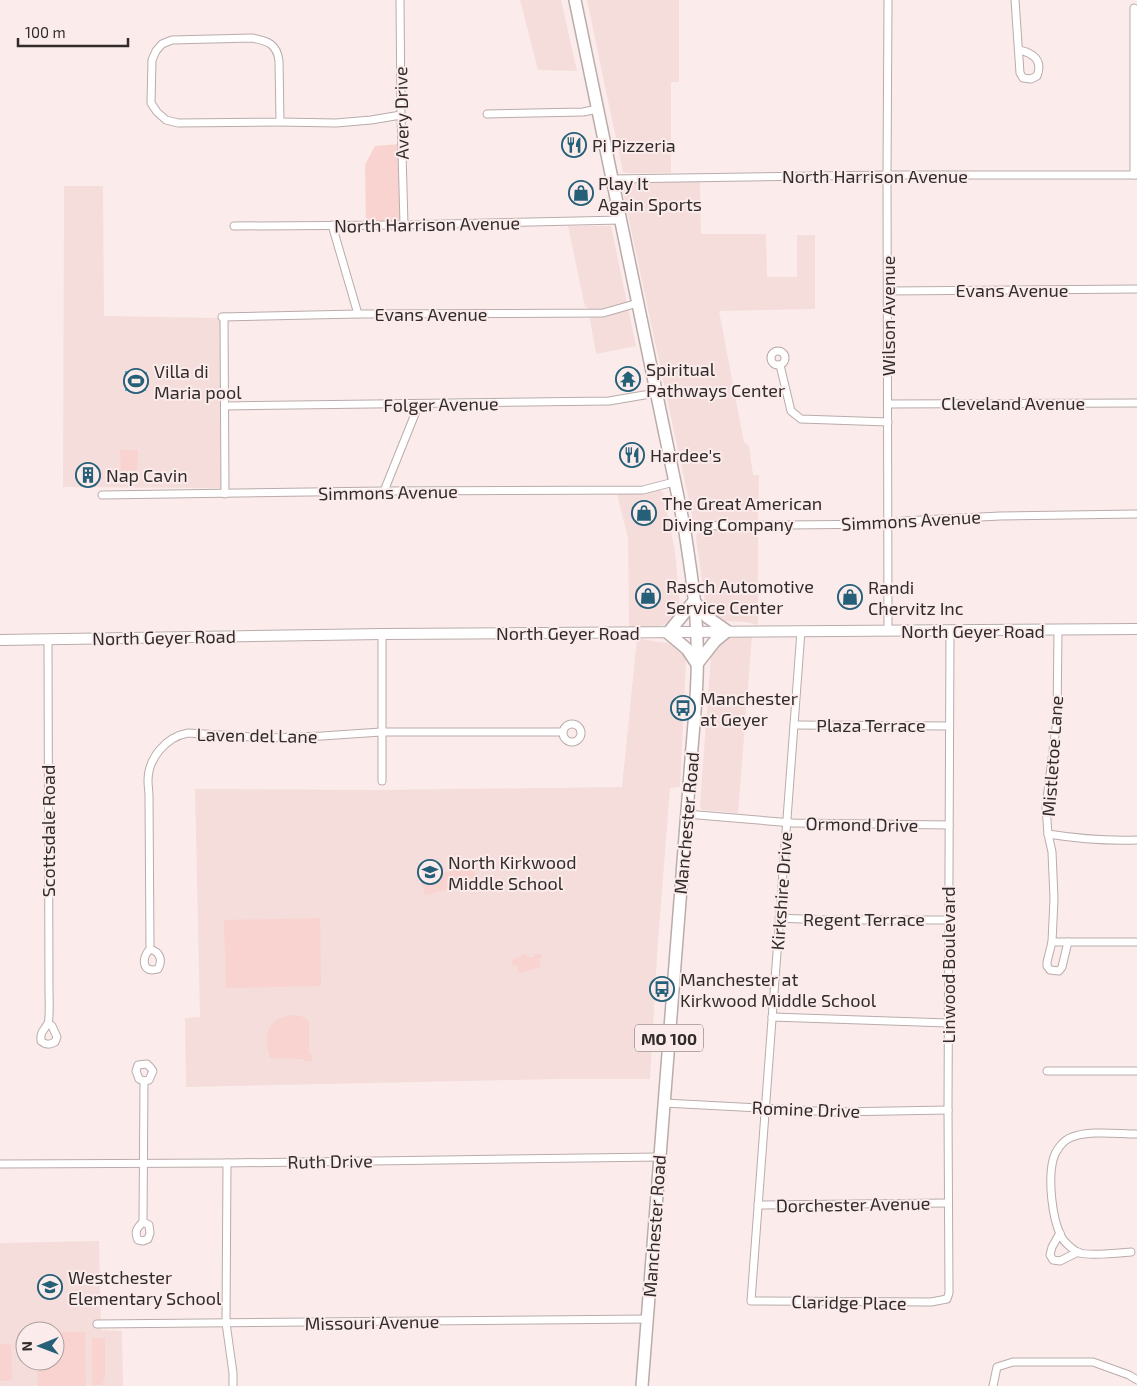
<svg xmlns="http://www.w3.org/2000/svg" width="1137" height="1386" font-family="'Exo 2',sans-serif">
	<style>
		.built { fill: #f4dddb; fill-rule: evenodd }
		.green { fill: #f8d3d0 }
		.water { fill: #59add3 }
		.lines { fill: none; stroke-linecap: round; stroke-linejoin: round }
		.street-casing { stroke: #baacab; stroke-width: 9 }
		.secondary-casing { stroke: #baacab; stroke-width: 12 }
		.primary-casing { stroke: #baacab; stroke-width: 14 }
		.street { stroke: #fff; stroke-width: 7 }
		.secondary { stroke: #fff; stroke-width: 10 }
		.primary { stroke: #fff; stroke-width: 11 }
		.labels { text-anchor: middle; dominant-baseline: central; stroke-width: 4; stroke-linejoin: round; paint-order: stroke }
		.shield { fill: #fbeceb; stroke: #6e6565; stroke-width: 1 }
		.shield-label { font-size: 16px; font-weight: bold; fill: #312b2b }
		.street-label { font-size: 18px; fill: #312b2b; stroke: #fbeceb }
		.poi-label { font-size: 18px; fill: #312b2b; stroke: #fbeceb; text-anchor: start }
	</style>
	<rect width="100%" height="100%" fill="#fbeceb"/>
	<g class="built">
		<polygon points="520,0 561,0 577,71 538,70"/>
		<polygon points="587,0 679,0 679,82 671,82 671,173 626,173 623,172"/>
		<polygon points="626,182 700,182 701,234 766,234 767,277 797,277 797,235 815,235 815,309 719,311 744,442 749,446 753,475 759,475 758,522 696,522 693,520 623,192 624,184"/>
		<polygon points="64,186 103,186 104,316 220,318 222,488 63,487"/>
		<polygon points="568,226 611,226 636,346 596,354 588,308 585,307"/>
		<polygon points="659,489 663,493 675,551 680,608 678,613 669,623 660,626 629,628 628,538 617,494 641,493"/>
		<polygon points="703,529 758,530 758,625 746,622 723,621 717,620 707,609 705,603 696,538 697,534"/>
		<polygon points="723,637 752,637 738,813 703,810 701,809 700,805 711,655"/>
		<polygon points="637,638 658,642 671,643 677,646 685,654 686,659 680,787 670,788 657,955 650,1079 560,1079 186,1087 185,1018 200,1017 195,789 377,790 622,787"/>
		<path d="M99 1241 101 1330 122 1331 123 1386H0V1243ZM25 1331H55V1361H25Z"/>
	</g>
	<g class="green">
		<polygon points="400,144 401,223 366,223 365,165 375,146"/>
		<polygon points="120,450 138,450 137,470 121,471"/>
		<polygon points="473,865 477,882 425,895 421,879"/>
		<polygon points="320,918 321,986 226,988 224,920"/>
		<polygon points="525,954 526,954 527,957 534,957 534,954 541,954 542,957 539,959 541,967 519,973 517,965 513,966 512,960"/>
		<path d="M291 1015 301 1016 309 1021V1052L313 1056 311 1061H304L302 1059 270 1058C266 1043 263 1027 280 1018 283 1017 288 1016 291 1015Z"/>
		<polygon points="55,1332 85,1332 86,1386 38,1386 37,1361 55,1361"/>
		<polygon points="92,1338 105,1338 105,1377 102,1385 92,1385"/>
		<polygon points="0,1344 11,1344 12,1380 0,1381"/>
	</g>
	<polygon class="water" points="125,371 147,372 146,391 125,391"/>
	<g class="lines">
		<defs>
			<g id="street">
				<polyline points="400,0 401,115 404,225"/>
				<polyline points="888,0 887,175 888,631"/>
				<path d="M1015 0 1020 73 1023 78 1031 79 1037 76C1043 61 1034 53 1019 50"/>
				<path d="M252 38C268 41 277 44 279 61L280 122 178 123 166 120 157 112 151 103 152 60 156 51 162 44 172 40Z"/>
				<polyline points="487,114 583,112 598,109"/>
				<polyline points="280,122 336,123 371,120 401,115"/>
				<polyline points="1134,175 1134,8"/>
				<polyline points="612,179 887,175 1137,175"/>
				<polyline points="332,225 358,314"/>
				<polyline points="234,226 404,225 621,220"/>
				<polyline points="888,291 1137,289"/>
				<polyline points="222,317 358,314 603,313 638,303"/>
				<polyline points="224,317 225,494"/>
				<circle cx="778" cy="358" r="7"/>
				<polyline points="780,365 791,411 801,419 888,422"/>
				<polyline points="888,404 1137,403"/>
				<polyline points="225,406 609,401 656,393"/>
				<polyline points="384,491 419,404"/>
				<polyline points="102,495 384,491 643,490 674,482"/>
				<polyline points="684,526 888,524 903,521 1000,516 1137,514"/>
				<polyline points="1058,630 1057,719 1046,807 1048,834 1052,852 1054,899 1052,942 1047,962 1047,966 1050,970 1059,971 1062,967 1068,942"/>
				<polyline points="801,631 751,1301 931,1302 947,1299 949,1293 948,1110 950,631"/>
				<polyline points="382,634 382,781"/>
				<path d="M48 639 49 991C49 997 50 1018 48 1023 44 1031 40 1031 41 1041 46 1045 49 1045 55 1042L57 1037 52 1026 48 1023"/>
				<circle cx="572" cy="733" r="9"/>
				<polyline points="794,725 949,726"/>
				<polyline points="686,814 793,823 949,825"/>
				<path d="M1048 834C1079 839 1106 841 1137 840"/>
				<polyline points="779,918 823,920 948,920"/>
				<polyline points="1052,942 1137,942"/>
				<path d="M150 949C160 952 163 960 158 969 142 974 141 958 150 949L149 796C149 791 148 786 148 781 148 758 166 737 188 733L268 738 322 736 381 732H561"/>
				<polyline points="772,1017 948,1023"/>
				<polyline points="1047,1071 1137,1071"/>
				<polyline points="664,1103 836,1112 948,1110"/>
				<polyline points="227,1163 226,1323 233,1373 233,1386"/>
				<polyline points="0,1164 227,1163 660,1157"/>
				<polyline points="758,1205 948,1203"/>
				<path d="M143 1222 149 1225 150 1233 148 1239 143 1241 138 1240C134 1231 137 1228 143 1222L144 1081 139 1079 136 1071 138 1065 147 1064 150 1067 153 1071 149 1080 144 1081"/>
				<polyline points="1060,1233 1052,1247 1050,1255 1053,1260 1060,1261 1078,1252"/>
				<path d="M1131 1252C1119 1253 1087 1257 1077 1252 1072 1249 1063 1241 1061 1236 1052 1218 1048 1180 1053 1160 1055 1151 1063 1140 1072 1137 1089 1130 1118 1134 1137 1134"/>
				<polyline points="97,1324 647,1319"/>
				<polyline points="993,1386 997,1367 1013,1362 1093,1362 1129,1375 1137,1380"/>
			</g>
			<polyline id="secondary" points="0,640 382,634 1137,629"/>
			<g id="primary">
				<path d="M575 0 684 526C690 564 696 602 697 640 699 684 693 729 690 773L642 1386"/>
				<polyline points="694,601 707,617 727,631 715,641 697,664"/>
				<polyline points="694,601 668,633 687,649 697,664"/>
			</g>
		</defs>
		<use href="#street" class="street-casing"/>
		<use href="#secondary" class="secondary-casing"/>
		<use href="#primary" class="primary-casing"/>
		<use href="#street" class="street"/>
		<use href="#secondary" class="secondary"/>
		<use href="#primary" class="primary"/>
	</g>
	<defs>
		<symbol id="restaurant-ring" viewBox="-11 -11 22 22"><circle r="9.5" fill="#fbeceb" stroke="#255f78" stroke-width="1.5"/><path d="M-5-6h1v4h1v-4h1v4h1v-4h1v5L-1.5 .5V6h-2V.5L-5-1ZM5-6V6H3V1.5H1.5Q1.5-4 5-6Z" fill="#255f78"/></symbol>
		<symbol id="shop-ring" viewBox="-11 -11 22 22"><circle r="9.5" fill="#fbeceb" stroke="#255f78" stroke-width="1.5"/><path d="M-5-2.5h2.3a2.7 3.5 0 0 1 5.4 0H5L5.5 6h-11ZM-1.5-2.5h3a1.5 2.3 0 0 0-3 0Z" fill="#255f78"/></symbol>
		<symbol id="temple-ring" viewBox="-11 -11 22 22"><circle r="9.5" fill="#fbeceb" stroke="#255f78" stroke-width="1.5"/><path d="M0-6L5-2H3V0L6.5 2.5H4V6H1.5V3h-3V6H-4V2.5H-6.5L-3 0V-2H-5Z" fill="#255f78"/></symbol>
		<symbol id="stadium-ring" viewBox="-11 -11 22 22"><circle r="9.5" fill="#fbeceb" stroke="#255f78" stroke-width="1.5"/><path d="M0-5a6.5 5 0 1 0 0 10a6.5 5 0 1 0 0-10ZM-3.5-1.8h7v3.6h-7Z" fill="#255f78"/></symbol>
		<symbol id="building-ring" viewBox="-11 -11 22 22"><circle r="9.5" fill="#fbeceb" stroke="#255f78" stroke-width="1.5"/><path d="M-4-6H4V6H1V3H-1V6H-4ZM-2.5-4.3h1.7v1.8h-1.7ZM.8-4.3h1.7v1.8H.8ZM-2.5-1h1.7V.8h-1.7ZM.8-1h1.7V.8H.8Z" fill="#255f78"/></symbol>
		<symbol id="bus-ring" viewBox="-11 -11 22 22"><circle r="9.5" fill="#fbeceb" stroke="#255f78" stroke-width="1.5"/><path d="M-5-6H5V4H4V6H2V4H-2V6H-4V4H-5ZM-3.5-4V0h7V-4ZM-3.5 1.2v1.5H-2V1.2ZM2 1.2v1.5H3.5V1.2Z" fill="#255f78"/></symbol>
		<symbol id="school-ring" viewBox="-11 -11 22 22"><circle r="9.5" fill="#fbeceb" stroke="#255f78" stroke-width="1.5"/><path d="M0-5L7-2L0 1L-7-2ZM-4 1L0 2.5L4 1V4Q0 6-4 4Z" fill="#255f78"/></symbol>
	</defs>
	<g fill-rule="evenodd">
		<use href="#restaurant-ring" x="560" y="131" width="28" height="28"/>
		<use href="#shop-ring" x="567" y="179" width="28" height="28"/>
		<use href="#temple-ring" x="614" y="365" width="28" height="28"/>
		<use href="#stadium-ring" x="122" y="367" width="28" height="28"/>
		<use href="#restaurant-ring" x="618" y="441" width="28" height="28"/>
		<use href="#building-ring" x="74" y="461" width="28" height="28"/>
		<use href="#shop-ring" x="630" y="499" width="28" height="28"/>
		<use href="#shop-ring" x="634" y="582" width="28" height="28"/>
		<use href="#shop-ring" x="836" y="583" width="28" height="28"/>
		<use href="#bus-ring" x="669" y="694" width="28" height="28"/>
		<use href="#school-ring" x="416" y="858" width="28" height="28"/>
		<use href="#bus-ring" x="648" y="975" width="28" height="28"/>
		<use href="#school-ring" x="36" y="1273" width="28" height="28"/>
	</g>
	<g class="labels">
		<rect class="shield" x="635" y="1024.5" width="68" height="27" rx="4"/>
		<g class="shield-label">
			<text x="669" y="1038">MO 100</text>
		</g>
		<g class="street-label">
			<text transform="translate(401 113) rotate(-91)">Avery Drive</text>
			<text x="875" y="176">North Harrison Avenue</text>
			<text transform="translate(427 224) rotate(-1)">North Harrison Avenue</text>
			<text x="1012" y="290">Evans Avenue</text>
			<text x="431" y="314">Evans Avenue</text>
			<text transform="translate(888 316) rotate(-90)">Wilson Avenue</text>
			<text x="1013" y="403">Cleveland Avenue</text>
			<text transform="translate(441 404) rotate(-1)">Folger Avenue</text>
			<text transform="translate(388 492) rotate(-1)">Simmons Avenue</text>
			<text transform="translate(911 520) rotate(-3)">Simmons Avenue</text>
			<text x="973" y="631">North Geyer Road</text>
			<text x="568" y="633">North Geyer Road</text>
			<text transform="translate(164 637) rotate(-1)">North Geyer Road</text>
			<text x="871" y="725">Plaza Terrace</text>
			<text transform="translate(257 735) rotate(1)">Laven del Lane</text>
			<text transform="translate(1052 756) rotate(-86)">Mistletoe Lane</text>
			<text transform="translate(686 823) rotate(-85)">Manchester Road</text>
			<text transform="translate(862 824) rotate(1)">Ormond Drive</text>
			<text transform="translate(48 831) rotate(-90)">Scottsdale Road</text>
			<text transform="translate(781 891) rotate(-86)">Kirkshire Drive</text>
			<text x="864" y="919">Regent Terrace</text>
			<text transform="translate(948 965) rotate(-90)">Linwood Boulevard</text>
			<text transform="translate(806 1109) rotate(2)">Romine Drive</text>
			<text transform="translate(330 1161) rotate(-1)">Ruth Drive</text>
			<text transform="translate(853 1204) rotate(-1)">Dorchester Avenue</text>
			<text transform="translate(654 1226) rotate(-86)">Manchester Road</text>
			<text transform="translate(849 1302) rotate(1)">Claridge Place</text>
			<text transform="translate(372 1322) rotate(-1)">Missouri Avenue</text>
		</g>
		<g class="poi-label">
			<text x="592" y="145">Pi Pizzeria</text>
			<text x="598" y="183">Play It<tspan x="598" dy="21">Again Sports</tspan></text>
			<text x="646" y="369">Spiritual<tspan x="646" dy="21">Pathways Center</tspan></text>
			<text x="154" y="371">Villa di<tspan x="154" dy="21">Maria pool</tspan></text>
			<text x="650" y="455">Hardee's</text>
			<text x="106" y="475">Nap Cavin</text>
			<text x="662" y="503">The Great American<tspan x="662" dy="21">Diving Company</tspan></text>
			<text x="666" y="586">Rasch Automotive<tspan x="666" dy="21">Service Center</tspan></text>
			<text x="868" y="587">Randi<tspan x="868" dy="21">Chervitz Inc</tspan></text>
			<text x="700" y="698">Manchester<tspan x="700" dy="21">at Geyer</tspan></text>
			<text x="448" y="862">North Kirkwood<tspan x="448" dy="21">Middle School</tspan></text>
			<text x="680" y="979">Manchester at<tspan x="680" dy="21">Kirkwood Middle School</tspan></text>
			<text x="68" y="1277">Westchester<tspan x="68" dy="21">Elementary School</tspan></text>
		</g>
	</g>
	<g transform="translate(40 1346) rotate(269)"><circle r="24" fill="#fbeceb" stroke="#aa9f9e"/>
	<path d="M0-4L9 19L0 12L-9 19Z" fill="#255f78"/>
	<text y="-8" font-size="14" font-weight="bold" text-anchor="middle" fill="#312b2b">N</text>
	</g>
	<path d="M18 38v8h110v-8" fill="none" stroke="#312b2b" stroke-width="2.5"/>
	<text x="25" y="38" font-size="15" fill="#312b2b" stroke="#fbeceb" stroke-width="4" paint-order="stroke">100 m</text>
</svg>
